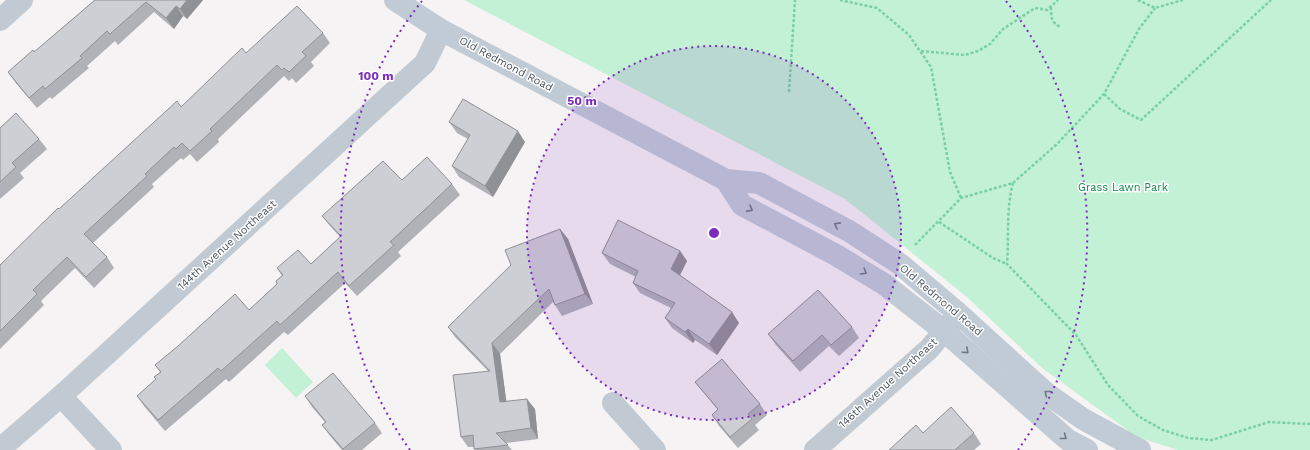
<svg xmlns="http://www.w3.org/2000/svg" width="1310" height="450" font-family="'Work Sans',sans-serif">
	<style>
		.green { fill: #c3f1d5 }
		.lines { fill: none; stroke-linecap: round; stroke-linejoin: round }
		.path { stroke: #7ad0a6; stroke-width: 2.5; stroke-dasharray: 3 2; stroke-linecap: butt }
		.street { stroke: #c1cad2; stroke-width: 22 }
		.secondary { stroke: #c1cbd6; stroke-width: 22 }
		.wall { fill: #b0b2b7 }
		.shaded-wall { fill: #909195 }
		.building { fill: #cdcfd5; stroke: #909195 }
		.oneway { stroke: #6e7984 }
		.ring { fill: none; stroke: #7b2cbf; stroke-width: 2; stroke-dasharray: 2 4 }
		.labels { text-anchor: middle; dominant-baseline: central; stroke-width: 3; stroke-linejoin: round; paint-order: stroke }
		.street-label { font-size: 11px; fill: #4a5661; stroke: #fff }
		.park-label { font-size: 11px; fill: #17864f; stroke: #fff }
		.centre { fill: #7b2cbf; stroke: #fff; stroke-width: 2 }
		.ring-label { font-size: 12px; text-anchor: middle; font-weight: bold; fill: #7b2cbf; stroke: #fff; stroke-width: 3; stroke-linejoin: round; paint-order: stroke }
	</style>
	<rect width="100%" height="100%" fill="#f5f3f3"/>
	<g class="green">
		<polygon points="464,0 1310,0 1310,450 1178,450 1137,437 1042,368 967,297 845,199"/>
		<polygon points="282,348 313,382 296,398 265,365"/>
	</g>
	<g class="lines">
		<g class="path">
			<polyline points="840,0 877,8 909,35 931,67 950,172 961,198"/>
			<polyline points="1138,0 1155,8 1183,0"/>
			<path d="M1051 7C1051 17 1051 22 1060 27"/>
			<polyline points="921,51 965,55 978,51 990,44 1003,29 1035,8 1047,10 1058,0"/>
			<polyline points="789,92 795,0"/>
			<polyline points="1104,94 1120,109 1141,120 1271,0"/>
			<path d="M1013 183C1006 209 1009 237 1007 264L1076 335 1108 385 1138 416 1163 430 1188 438 1212 440 1269 422 1310 424"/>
			<polyline points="939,222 993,258 1007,264"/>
			<polyline points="915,245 961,198 1013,183 1057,144 1104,94 1139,29 1155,8"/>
		</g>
		<g class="street">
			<polyline points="0,20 22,0"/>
			<polyline points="61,396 111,450"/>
			<polyline points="613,403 655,450"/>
			<polyline points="0,449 61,396 425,63 441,30"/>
			<polyline points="815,450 929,349 956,317"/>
		</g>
		<g class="secondary">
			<polyline points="395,0 441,30 726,180 759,183 849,231 900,264 959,314 1046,393 1083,419 1140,450"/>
			<polyline points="726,180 742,205 836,255 884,284 944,331 1068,440 1087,450"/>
		</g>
	</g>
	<g class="wall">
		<polygon points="95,0 203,0 187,19 183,16 174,29 154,12 118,45 115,41 87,66 89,68 52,99 50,97 37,108 15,82 8,72 34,52"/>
		<polygon points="323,33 330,43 311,62 314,66 296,83 292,78 289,81 284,76 218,139 219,142 197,162 190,154 183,160 181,158 152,184 154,187 93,243 107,257 114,268 94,288 75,268 41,301 44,305 0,349 0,265 59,209 181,107 246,53"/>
		<polygon points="449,122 525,142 493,197 459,177 452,166 468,139 457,133"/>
		<polygon points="0,128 39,139 47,149 20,173 24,178 0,199"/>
		<polygon points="402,180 452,184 460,195 398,252 401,256 357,296 345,283 288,335 284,332 229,382 226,379 165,431 144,406 137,396 156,379 154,377 160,372 155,365 249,310 277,284 282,276 277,268 311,264 340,237 330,226 322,216"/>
		<polygon points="560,229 568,239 593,304 562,316 555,305 553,302 500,354 506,401 535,409 538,439 506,443 512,450 475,450 474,447 468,447 461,437 488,371 455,337 448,327"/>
		<polygon points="680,251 687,261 680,275 739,323 717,355 695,340 693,343 672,328 665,318 671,308 640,293 633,283 636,277 610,264 602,253"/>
		<polygon points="852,327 859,338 839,356 829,346 800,372 776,345 768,334"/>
		<polygon points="695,382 760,404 767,415 755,425 759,430 738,448 719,426 712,415 718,410 703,392"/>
		<polygon points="305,396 375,423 382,433 362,450 342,450 330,436 322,425 325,422 312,407"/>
		<polygon points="923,433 974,433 981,444 974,450 889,450"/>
	</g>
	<g class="shaded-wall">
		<polygon points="187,0 203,0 187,19 180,9"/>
		<polygon points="176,6 183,16 174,29 166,18"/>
		<polygon points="518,131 525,142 493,197 485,186"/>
		<polygon points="560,229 568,239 593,304 585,294"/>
		<polygon points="680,251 687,261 678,279 671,269"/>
		<polygon points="732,312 739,323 717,355 709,344"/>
		<polygon points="688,329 695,340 693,343 685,332"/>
		<polygon points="492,343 500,354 508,413 500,402"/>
		<polygon points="527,399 535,409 538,439 531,428"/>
	</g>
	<g class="building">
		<polygon points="95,0 187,0 180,9 176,6 166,18 146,2 110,34 107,31 80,56 82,58 45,89 43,86 29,98 8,72 33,50 34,52"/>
		<polygon points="297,6 323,33 302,52 306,56 289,72 284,68 282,70 277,65 210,129 212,131 190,151 182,143 176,149 174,147 145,174 147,176 84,234 107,257 86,277 67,257 33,290 37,294 0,331 0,265 58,208 59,209 177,101 181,107 242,48 246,53"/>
		<polygon points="463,99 518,131 485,186 452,166 470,135 449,122"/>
		<polygon points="16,113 39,139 12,163 16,167 0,182 0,128"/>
		<polygon points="427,157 452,184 390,242 394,245 349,286 338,272 280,325 277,321 221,371 218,368 158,420 137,396 156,379 154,377 161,372 155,365 178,346 235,294 249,310 277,284 276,281 283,275 277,268 298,250 311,264 341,236 322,216 383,161 402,180"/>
		<polygon points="618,220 680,251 671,269 732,312 709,344 688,329 685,332 665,318 675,303 633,283 638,271 602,253"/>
		<polygon points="560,229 585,294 555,305 549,289 492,343 500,402 527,399 531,428 496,433 508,445 474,449 473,435 461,437 453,375 490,371 448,327 511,265 505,250"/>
		<polygon points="818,290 852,327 831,345 822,335 793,361 768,334"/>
		<polygon points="722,359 760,404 748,414 752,419 730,437 712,415 718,409 695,382"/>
		<polygon points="333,373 375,423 343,449 322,425 326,422 305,396"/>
		<polygon points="951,407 974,433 955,450 889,450 916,425 923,433"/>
	</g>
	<defs><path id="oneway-chevron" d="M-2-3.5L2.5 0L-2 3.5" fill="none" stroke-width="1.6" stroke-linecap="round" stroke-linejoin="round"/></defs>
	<g class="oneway">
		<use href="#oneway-chevron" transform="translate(750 209) rotate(28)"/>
		<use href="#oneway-chevron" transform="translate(837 225) rotate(-152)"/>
		<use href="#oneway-chevron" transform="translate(864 272) rotate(31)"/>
		<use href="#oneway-chevron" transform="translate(966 351) rotate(42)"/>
		<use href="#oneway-chevron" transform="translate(1047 393) rotate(-142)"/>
		<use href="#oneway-chevron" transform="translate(1064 437) rotate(38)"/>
	</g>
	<circle cx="714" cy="233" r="187" fill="#7b2cbf" fill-opacity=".12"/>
	<g class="ring">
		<circle cx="714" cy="233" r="187"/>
		<path d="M410 450A373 373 0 0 1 422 1M1006 1A373 373 0 0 1 1018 450"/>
	</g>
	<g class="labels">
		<g class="street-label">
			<text transform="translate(506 64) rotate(28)">Old Redmond Road</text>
			<text transform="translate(227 245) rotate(-42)">144th Avenue Northeast</text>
			<text transform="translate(941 300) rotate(40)">Old Redmond Road</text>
			<text transform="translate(888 383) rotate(-42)">146th Avenue Northeast</text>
		</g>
		<g class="park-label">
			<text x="1123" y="187">Grass Lawn Park</text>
		</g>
	</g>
	<circle cx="714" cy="233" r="6" class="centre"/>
	<g class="ring-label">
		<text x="376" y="80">100 m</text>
		<text x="582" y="105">50 m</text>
	</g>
</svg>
